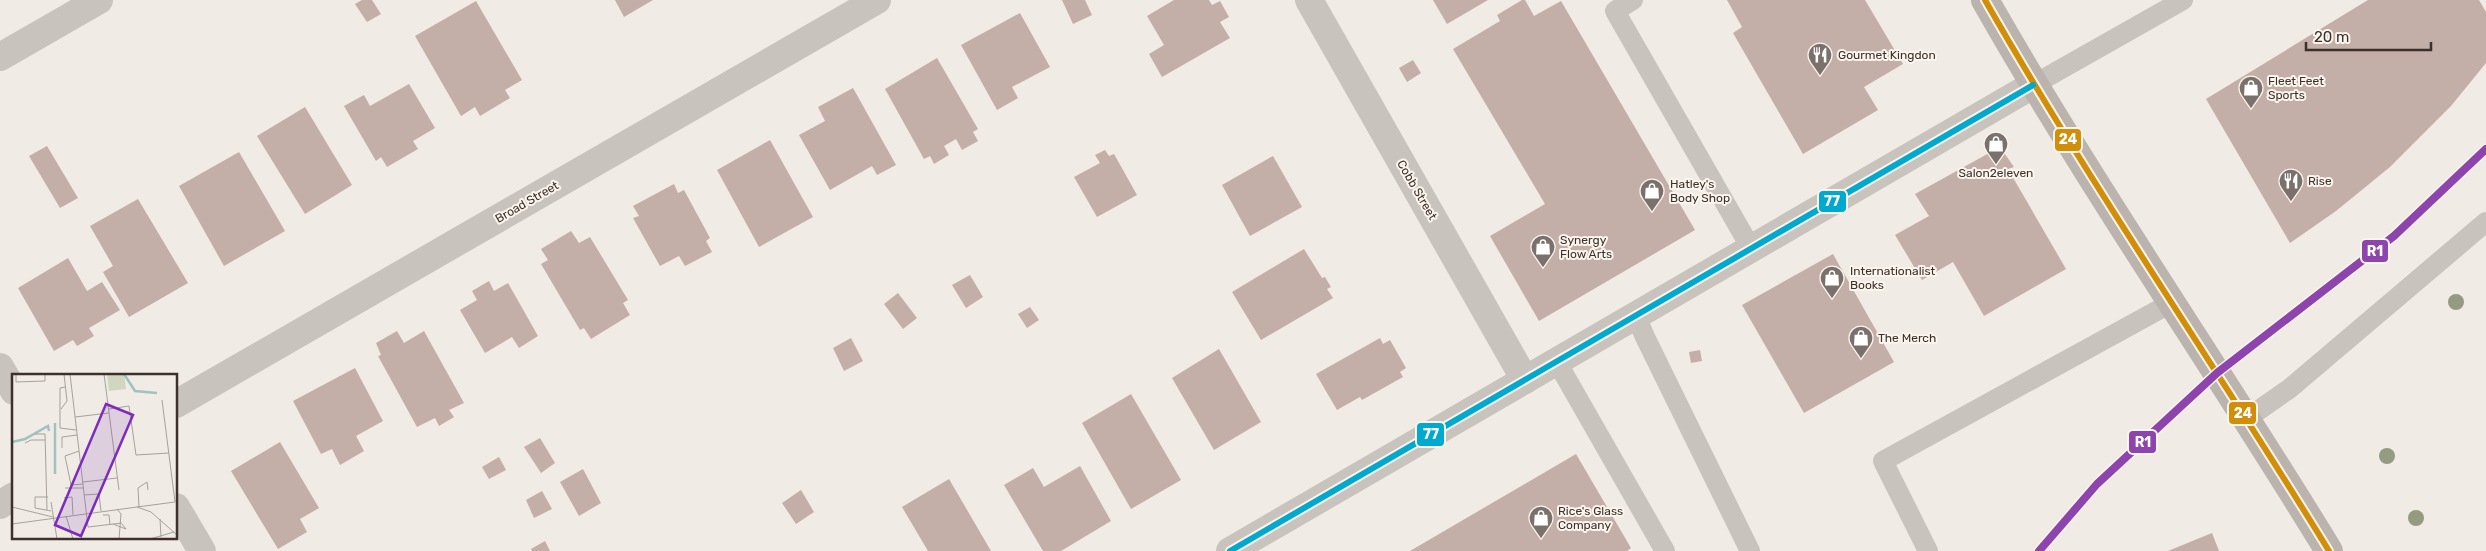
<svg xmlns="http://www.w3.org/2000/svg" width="2486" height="551" font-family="Rubik,sans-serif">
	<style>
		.building { fill: #c3afa7 }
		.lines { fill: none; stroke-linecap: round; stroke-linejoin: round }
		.service { stroke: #c9c3be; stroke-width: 20 }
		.minor { stroke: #c9c3be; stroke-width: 28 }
		.secondary { stroke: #bab3ae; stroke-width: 28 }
		.bus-1-casing { stroke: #fbf5ee; stroke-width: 10 }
		.bus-2-casing { stroke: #fbf5ee; stroke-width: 10 }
		.bus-1 { stroke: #d18e09; stroke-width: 6 }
		.bus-2 { stroke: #00a9ce; stroke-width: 6 }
		.rail-1-casing { stroke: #fbf5ee; stroke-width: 11 }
		.rail-1 { stroke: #8e44ad; stroke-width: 8 }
		.tree { fill: #959b80 }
		.labels { text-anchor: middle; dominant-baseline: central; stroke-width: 4; stroke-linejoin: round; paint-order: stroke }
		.poi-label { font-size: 12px; fill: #3b302b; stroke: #fbf5ee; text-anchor: start }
		.street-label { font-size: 12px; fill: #3b302b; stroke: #fbf5ee }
		.inset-river { fill: none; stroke: #a1c2c1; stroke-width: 2.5 }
		.inset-road { fill: none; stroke: #a8a09b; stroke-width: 1 }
		.view { fill: #7b2cbf; fill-opacity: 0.15; stroke: #7b2cbf; stroke-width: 2.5 }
		.inset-edge { fill: none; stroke: #3b302b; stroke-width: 2.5 }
		.line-badge { stroke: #fbf5ee; stroke-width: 2 }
		.badge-label { font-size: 14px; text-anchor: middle; font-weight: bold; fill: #fff }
	</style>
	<rect width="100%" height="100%" fill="#f0ebe5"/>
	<g class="building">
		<polygon points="362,0 372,0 381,14 367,22 355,4"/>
		<polygon points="615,0 653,0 624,17"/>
		<polygon points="1062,0 1085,0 1092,15 1073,24"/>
		<polygon points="1174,0 1209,0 1212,5 1220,1 1229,17 1220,22 1230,38 1162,77 1149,54 1164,45 1147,16"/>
		<polygon points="1433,0 1488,0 1447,24"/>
		<polygon points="1522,0 1525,0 1534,16 1561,1 1695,230 1539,321 1490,236 1545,204 1453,49 1500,21 1497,15"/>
		<polygon points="1727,0 1865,0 1903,64 1864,87 1878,110 1803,154 1733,33 1742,27"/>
		<polygon points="2368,0 2479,0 2486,12 2486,63 2451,106 2390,167 2336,211 2290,243 2206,99"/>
		<polygon points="476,1 522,80 505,90 510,98 480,116 475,107 461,116 415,36"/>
		<polygon points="1020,13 1050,67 1012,87 1018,98 997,110 961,45"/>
		<polygon points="937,58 978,129 973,132 978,141 962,150 956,139 944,146 949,155 934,164 930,156 924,159 885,89"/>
		<polygon points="1413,60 1421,73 1407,82 1399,68"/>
		<polygon points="409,84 435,128 413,141 418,149 387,167 381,157 376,161 344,106 364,95 370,106"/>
		<polygon points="853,88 896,165 877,175 872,166 830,190 799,135 825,121 818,107"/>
		<polygon points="305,107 352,185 305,214 257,136"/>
		<polygon points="770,140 813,217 759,247 717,170"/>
		<polygon points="47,146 78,198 60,208 29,156"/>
		<polygon points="2000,147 2014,167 2008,169 2066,269 1984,316 1953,262 1922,280 1895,235 1929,216 1915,194"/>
		<polygon points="1105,150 1109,156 1114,154 1137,195 1097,217 1074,177 1100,163 1095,155"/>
		<polygon points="239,152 285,231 224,266 179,186"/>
		<polygon points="1273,156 1302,207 1250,236 1222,185"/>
		<polygon points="674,184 678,193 684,190 710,238 706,241 712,252 685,266 679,256 660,266 633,218 639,216 633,206"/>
		<polygon points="138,199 188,283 129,317 103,272 113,266 90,226"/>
		<polygon points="571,231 579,243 590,237 628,300 623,303 630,315 591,339 584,328 580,330 541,264 548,260 541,249"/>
		<polygon points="1304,249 1322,278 1325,277 1331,287 1327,289 1333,298 1261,340 1232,292"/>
		<polygon points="1833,254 1894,362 1804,413 1742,305"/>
		<polygon points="68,258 87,291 102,282 120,310 89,328 94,336 77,346 73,340 54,351 18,288"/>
		<polygon points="970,275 983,297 966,308 952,285"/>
		<polygon points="489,281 494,291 508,283 538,336 519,348 512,337 485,353 460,310 477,300 472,291"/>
		<polygon points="898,293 917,318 903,329 884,304"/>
		<polygon points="1030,307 1039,320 1027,328 1018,314"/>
		<polygon points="397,331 404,343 424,331 464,403 449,410 454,417 439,426 435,418 417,427 378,356 381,355 376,343"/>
		<polygon points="851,338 863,361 844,371 833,348"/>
		<polygon points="1380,338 1383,344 1390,340 1406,368 1400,372 1403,377 1362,400 1360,397 1337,410 1316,374"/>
		<polygon points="1219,349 1261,422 1214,450 1172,378"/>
		<polygon points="1700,350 1702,361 1691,363 1689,352"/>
		<polygon points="355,368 383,421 356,436 364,451 340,465 332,449 321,454 293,401"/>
		<polygon points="1131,394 1181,480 1131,509 1082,423"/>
		<polygon points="540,438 555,463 541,473 524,447"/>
		<polygon points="280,442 319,508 300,519 307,532 278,549 231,471"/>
		<polygon points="1576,454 1631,548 1627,551 1410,551"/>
		<polygon points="499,457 506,470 489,479 482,467"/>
		<polygon points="1080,466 1111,521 1061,551 1043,551 1004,485 1033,468 1044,487"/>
		<polygon points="583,469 601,503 579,516 560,482"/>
		<polygon points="949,479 991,551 928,551 902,507"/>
		<polygon points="801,490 814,512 796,524 782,503"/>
		<polygon points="542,491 552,509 534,518 526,500"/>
		<polygon points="2212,533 2219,551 2168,551"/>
		<polygon points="545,541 550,551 532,551 531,549"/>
	</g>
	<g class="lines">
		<g class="service">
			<polyline points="1633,0 1615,11 1752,250"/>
			<polyline points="2033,85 2183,0"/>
			<polyline points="1636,316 1645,337 1750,551"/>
			<polyline points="1557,362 1665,551"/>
			<polyline points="2246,419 2289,389 2486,222"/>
			<polyline points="1928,551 1883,461 2171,303"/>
		</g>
		<g class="minor">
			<polyline points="1309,0 1525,380"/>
			<polyline points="0,57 99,0"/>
			<polyline points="0,367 14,391"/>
			<polyline points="176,404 877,0"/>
			<polyline points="0,505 14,496"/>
			<polyline points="176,507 202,551"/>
			<polyline points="1230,551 2033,85"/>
		</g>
		<path class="secondary" d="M1985 0C2092 188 2216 366 2329 551"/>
		<defs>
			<path id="bus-1" d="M1985 0C2092 188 2216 366 2329 551"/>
			<polyline id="bus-2" points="1230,551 2033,85"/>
		</defs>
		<use href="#bus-1" class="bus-1-casing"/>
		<use href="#bus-2" class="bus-2-casing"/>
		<use href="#bus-1" class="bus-1"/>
		<use href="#bus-2" class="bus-2"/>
		<defs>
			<polyline id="rail-1" points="2039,551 2097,484 2217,373 2394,236 2486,149"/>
		</defs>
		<use href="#rail-1" class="rail-1-casing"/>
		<use href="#rail-1" class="rail-1"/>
	</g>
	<g class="tree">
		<circle cx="2456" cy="302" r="8"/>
		<circle cx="2387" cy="456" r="8"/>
		<circle cx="2416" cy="518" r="8"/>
	</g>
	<defs>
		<symbol id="restaurant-pin" viewBox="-11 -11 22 30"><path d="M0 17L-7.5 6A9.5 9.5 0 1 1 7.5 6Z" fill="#7a716c" stroke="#fbf5ee"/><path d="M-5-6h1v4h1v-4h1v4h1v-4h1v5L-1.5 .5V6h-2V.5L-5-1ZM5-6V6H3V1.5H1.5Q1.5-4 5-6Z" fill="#fff"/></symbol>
		<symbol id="shop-pin" viewBox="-11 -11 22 30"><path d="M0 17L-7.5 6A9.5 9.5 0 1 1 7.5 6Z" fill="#7a716c" stroke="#fbf5ee"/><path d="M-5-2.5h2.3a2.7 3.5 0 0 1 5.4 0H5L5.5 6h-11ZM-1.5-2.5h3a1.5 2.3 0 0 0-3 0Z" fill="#fff"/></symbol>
	</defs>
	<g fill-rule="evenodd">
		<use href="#restaurant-pin" x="1806" y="41" width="28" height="38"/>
		<use href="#shop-pin" x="2237" y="74" width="28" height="38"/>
		<use href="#shop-pin" x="1982" y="130" width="28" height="38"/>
		<use href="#restaurant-pin" x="2277" y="167" width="28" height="38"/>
		<use href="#shop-pin" x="1638" y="177" width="28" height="38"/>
		<use href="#shop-pin" x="1529" y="233" width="28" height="38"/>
		<use href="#shop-pin" x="1818" y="264" width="28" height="38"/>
		<use href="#shop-pin" x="1847" y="324" width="28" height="38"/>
		<use href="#shop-pin" x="1527" y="504" width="28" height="38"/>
	</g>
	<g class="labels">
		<g class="poi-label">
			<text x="1838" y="55">Gourmet Kingdon</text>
			<text x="2268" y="81">Fleet Feet<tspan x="2268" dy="14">Sports</tspan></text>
			<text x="1996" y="173" text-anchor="middle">Salon2eleven</text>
			<text x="2308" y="181">Rise</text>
			<text x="1670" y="184">Hatley's<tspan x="1670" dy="14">Body Shop</tspan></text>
			<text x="1560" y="240">Synergy<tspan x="1560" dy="14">Flow Arts</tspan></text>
			<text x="1850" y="271">Internationalist<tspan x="1850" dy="14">Books</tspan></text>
			<text x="1878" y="338">The Merch</text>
			<text x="1558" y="511">Rice's Glass<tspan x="1558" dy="14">Company</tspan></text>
		</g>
		<g class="street-label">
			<text transform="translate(1417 190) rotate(60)">Cobb Street</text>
			<text transform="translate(527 202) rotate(-30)">Broad Street</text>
		</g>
	</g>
	<g transform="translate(12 374)">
		<rect width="165" height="165" fill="#f0ebe5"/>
		<path d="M95 0H112L114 15 97 17Z" fill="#d1d6bf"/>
		<path class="inset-river" d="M112 0 123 17 145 19M43 49V100M0 68 13 65 36 52 37 57"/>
		<path class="inset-road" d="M4 0V8L33 7V0M58 0 76 153 110 149M92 0 107 116M53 13 48 14V54L64 56M150 26 163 128M49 35 55 27 52 0M97 35 117 32 124 81 157 79M63 43 97 39M23 60H33L35 136M13 69 19 66H33M50 74V63L65 61M67 77 53 82 59 111 71 110M71 108 105 104M53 114H72M72 121 87 120 89 137M36 123H23V134L39 137M52 124 60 123 61 141M39 128 45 165M0 133 41 143M125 133 163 128M127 133 126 114 135 108 136 116M105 135 109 140 107 165M91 141H97L98 151M54 142 61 165M148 145 149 163M0 150 125 133 139 138 165 161M101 150 114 155 110 150M138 165 162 158"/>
		<path class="view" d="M94 30 121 41 69 162 43 151Z"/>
		<rect width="165" height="165" class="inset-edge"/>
	</g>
	<g class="line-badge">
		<rect x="2054" y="128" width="28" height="24" rx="5" fill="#d18e09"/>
		<rect x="1818" y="190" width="29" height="23" rx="5" fill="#00a9ce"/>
		<rect x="2361" y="239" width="28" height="24" rx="5" fill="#8e44ad"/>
		<rect x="2228" y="401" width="29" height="24" rx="5" fill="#d18e09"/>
		<rect x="1416" y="422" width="29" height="25" rx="5" fill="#00a9ce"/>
		<rect x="2128" y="430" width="29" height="24" rx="5" fill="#8e44ad"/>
	</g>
	<g class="badge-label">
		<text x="2068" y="144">24</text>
		<text x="1832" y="206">77</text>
		<text x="2375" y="256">R1</text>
		<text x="2243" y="418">24</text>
		<text x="1431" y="439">77</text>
		<text x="2143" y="447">R1</text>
	</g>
	<path d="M2306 42v8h125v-8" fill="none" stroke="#3b302b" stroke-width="2.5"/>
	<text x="2314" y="42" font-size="15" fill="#3b302b" stroke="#fbf5ee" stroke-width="4" paint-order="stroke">20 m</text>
</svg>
